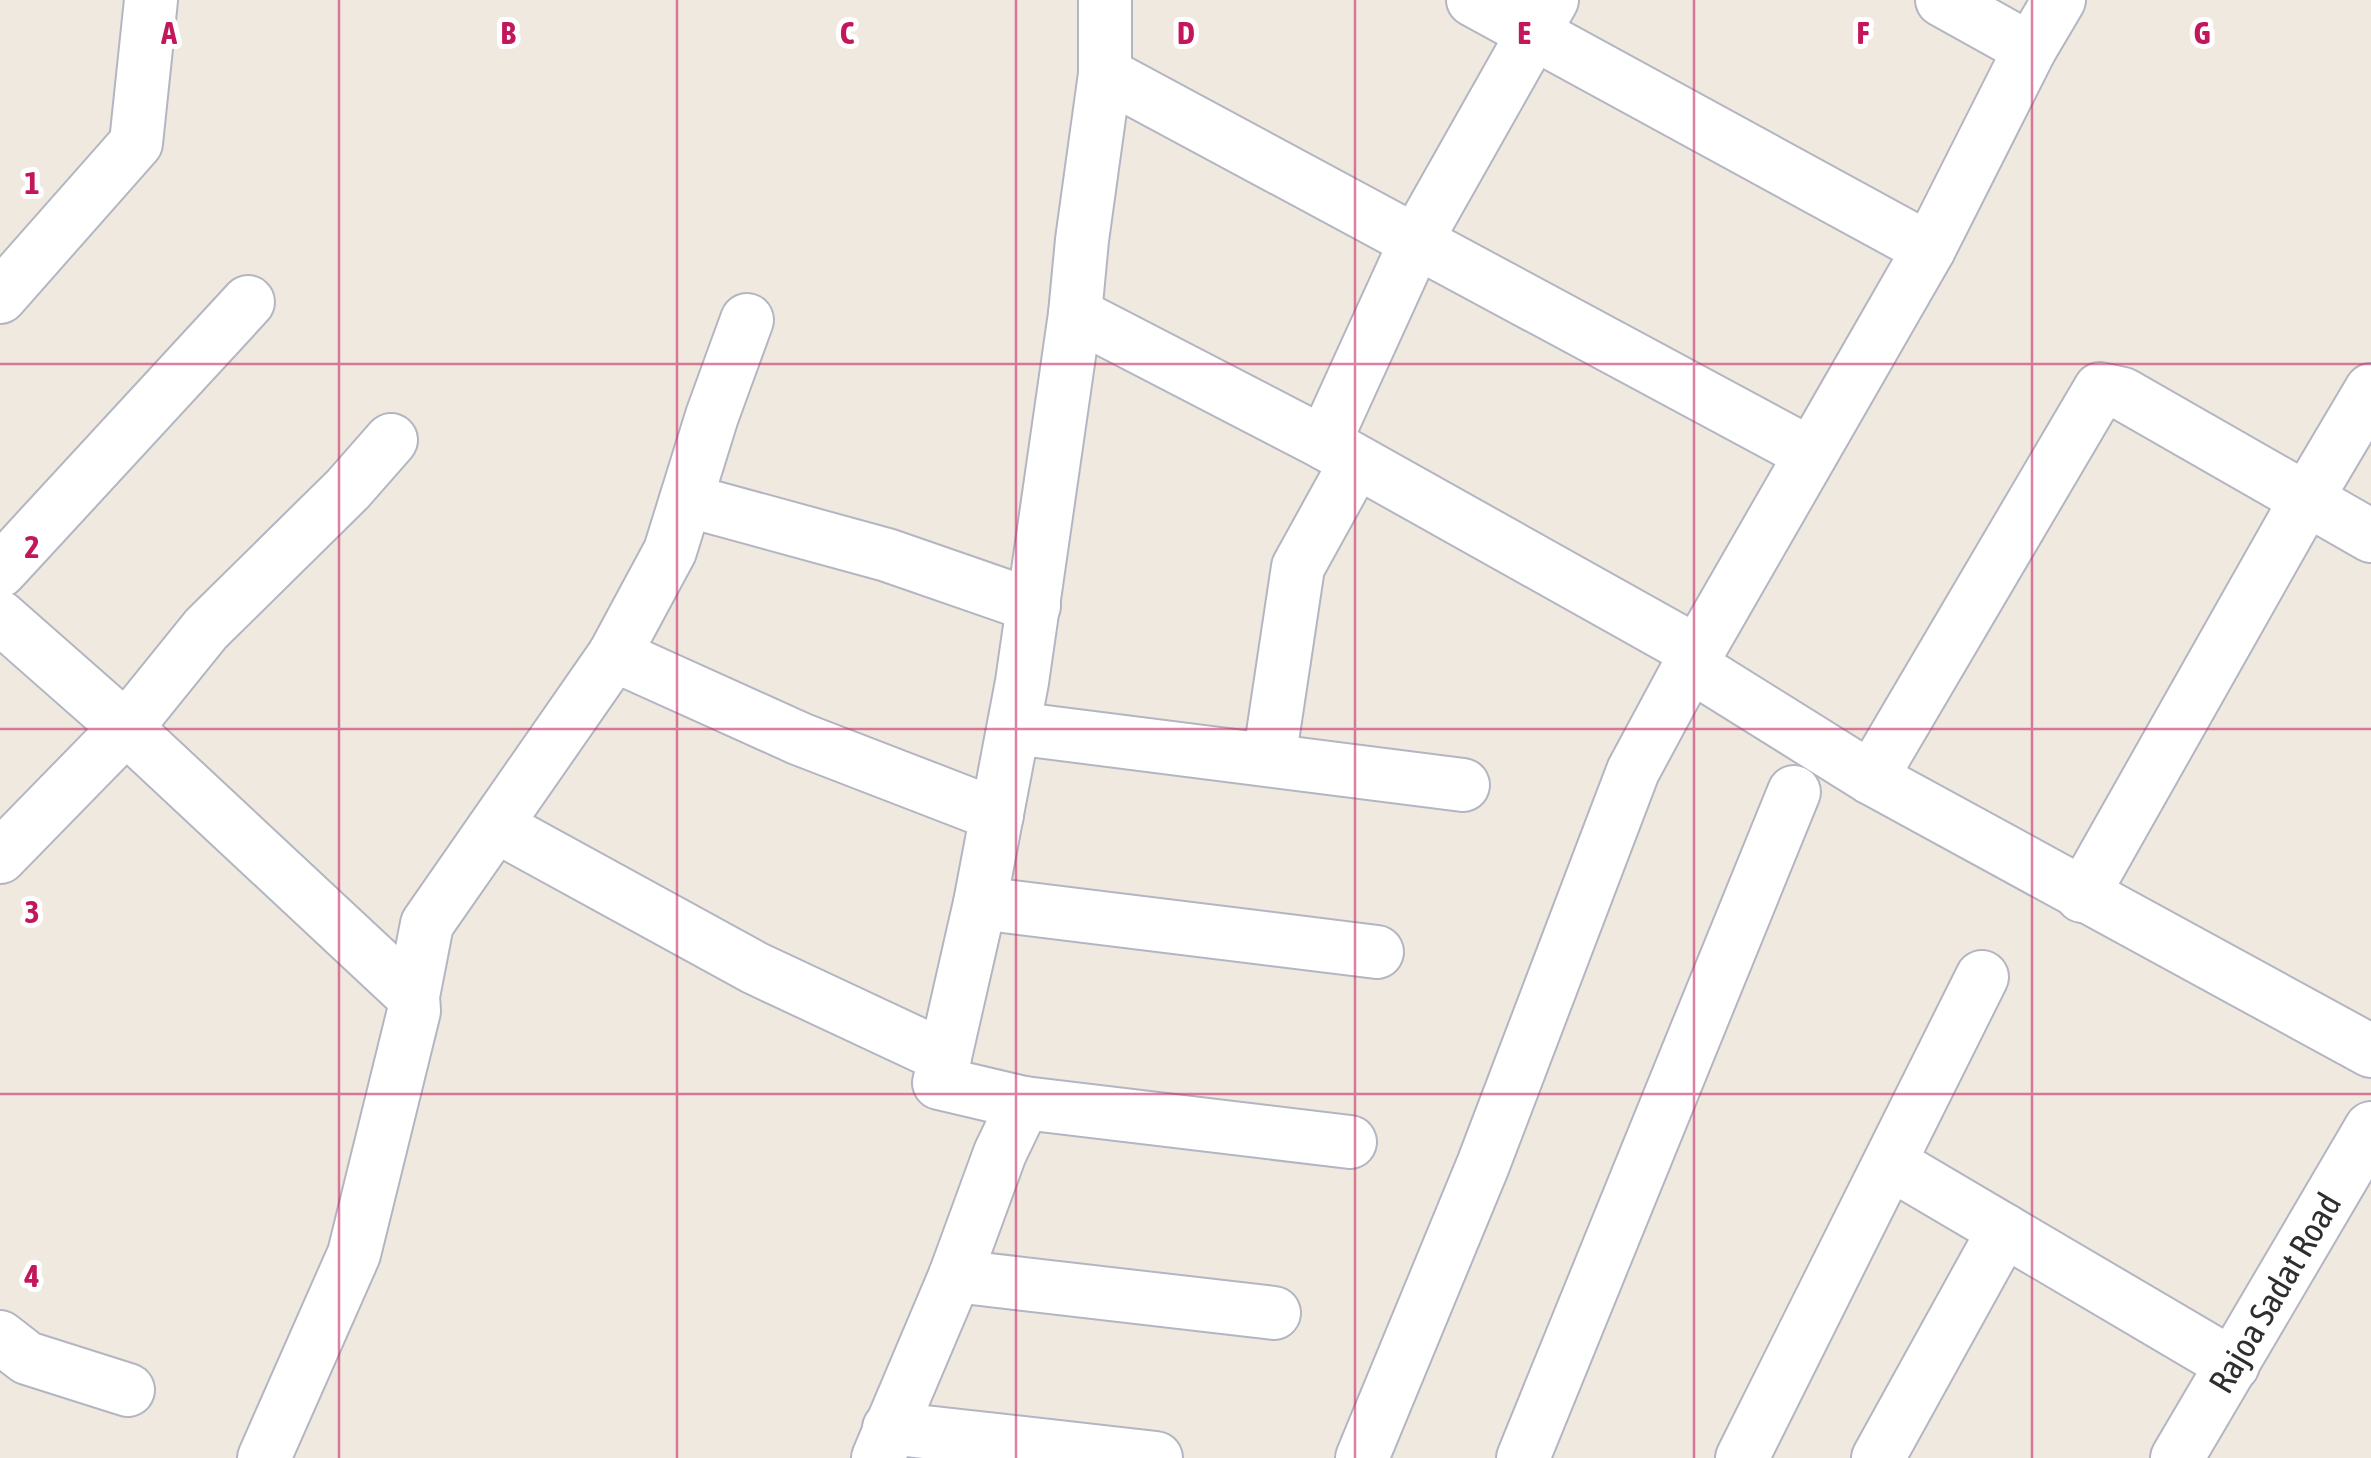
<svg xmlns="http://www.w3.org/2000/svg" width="2371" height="1458" font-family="'Asap Condensed',sans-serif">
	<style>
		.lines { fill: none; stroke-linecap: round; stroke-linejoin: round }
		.minor-casing { stroke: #b3b6c2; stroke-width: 56 }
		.minor { stroke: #fff; stroke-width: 52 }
		.grid { fill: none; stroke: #c2185b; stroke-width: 2.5; stroke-opacity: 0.55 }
		.labels { text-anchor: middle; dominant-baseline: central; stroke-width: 10; stroke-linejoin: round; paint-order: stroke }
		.street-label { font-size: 35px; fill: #2e2e2e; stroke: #fff }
		.grid-label { font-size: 32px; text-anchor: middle; font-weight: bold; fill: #c2185b; stroke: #fff; stroke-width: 10; stroke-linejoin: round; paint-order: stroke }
	</style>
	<rect width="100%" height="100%" fill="#f0e9df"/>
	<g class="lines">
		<defs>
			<g id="minor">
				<polyline points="1105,0 1105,74 1082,240 1075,314 1022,682 980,903 939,1083 1024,1103 1350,1142"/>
				<polyline points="1473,0 1929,249"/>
				<polyline points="1942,0 2030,49"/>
				<polyline points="1105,74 1811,454"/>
				<polyline points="0,297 136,143 151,0"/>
				<polyline points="1075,314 1324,443 1699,653"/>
				<polyline points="1324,443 1417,239 1552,0"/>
				<polyline points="686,500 887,555 1034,606"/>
				<polyline points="0,571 248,302"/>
				<polyline points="0,617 126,728 413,996"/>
				<polyline points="614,655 800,739 997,815"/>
				<polyline points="1690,665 1871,778 2371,1051"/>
				<polyline points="1014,728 1463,785"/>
				<polyline points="1269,760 1298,567 1356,462"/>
				<polyline points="1871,778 2100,389 2123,394 2371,536"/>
				<polyline points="496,826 755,968 945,1057"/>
				<polyline points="0,857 126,728 206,629 348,489 391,440"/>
				<polyline points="2082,896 2307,498 2371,390"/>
				<polyline points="980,903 1377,952"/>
				<polyline points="1890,1163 2233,1365"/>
				<polyline points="955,1276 1274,1313"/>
				<polyline points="0,1337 27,1358 128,1390"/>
				<polyline points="889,1428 1156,1458"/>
				<polyline points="264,1458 354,1254 414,1011 413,996 427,924 614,655 670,551 712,416 747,320"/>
				<polyline points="878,1458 955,1276 1000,1153 1024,1103"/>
				<polyline points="1362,1458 1483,1165 1633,771 1690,665 1929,249 2030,49 2059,0"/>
				<polyline points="1523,1458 1794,792"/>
				<polyline points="1742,1458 1982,977"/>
				<polyline points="1878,1458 2004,1230"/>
				<path id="s1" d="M2177 1458 2371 1128"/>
			</g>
		</defs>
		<use href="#minor" class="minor-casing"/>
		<use href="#minor" class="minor"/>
	</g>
	<path class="grid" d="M339 0V1458M677 0V1458M1016 0V1458M1355 0V1458M1694 0V1458M2032 0V1458M0 364H2371M0 729H2371M0 1094H2371"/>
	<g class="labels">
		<g class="street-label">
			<text stroke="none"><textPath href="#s1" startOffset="192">Rajoa Sadat Road</textPath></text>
		</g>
	</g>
	<g class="grid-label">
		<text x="169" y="44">A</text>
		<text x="508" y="44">B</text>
		<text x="847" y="44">C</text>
		<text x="1186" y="44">D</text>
		<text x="1524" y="44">E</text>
		<text x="1863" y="44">F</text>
		<text x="2202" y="44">G</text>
		<text x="32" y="194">1</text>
		<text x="32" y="558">2</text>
		<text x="32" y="923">3</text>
		<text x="32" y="1287">4</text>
	</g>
</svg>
